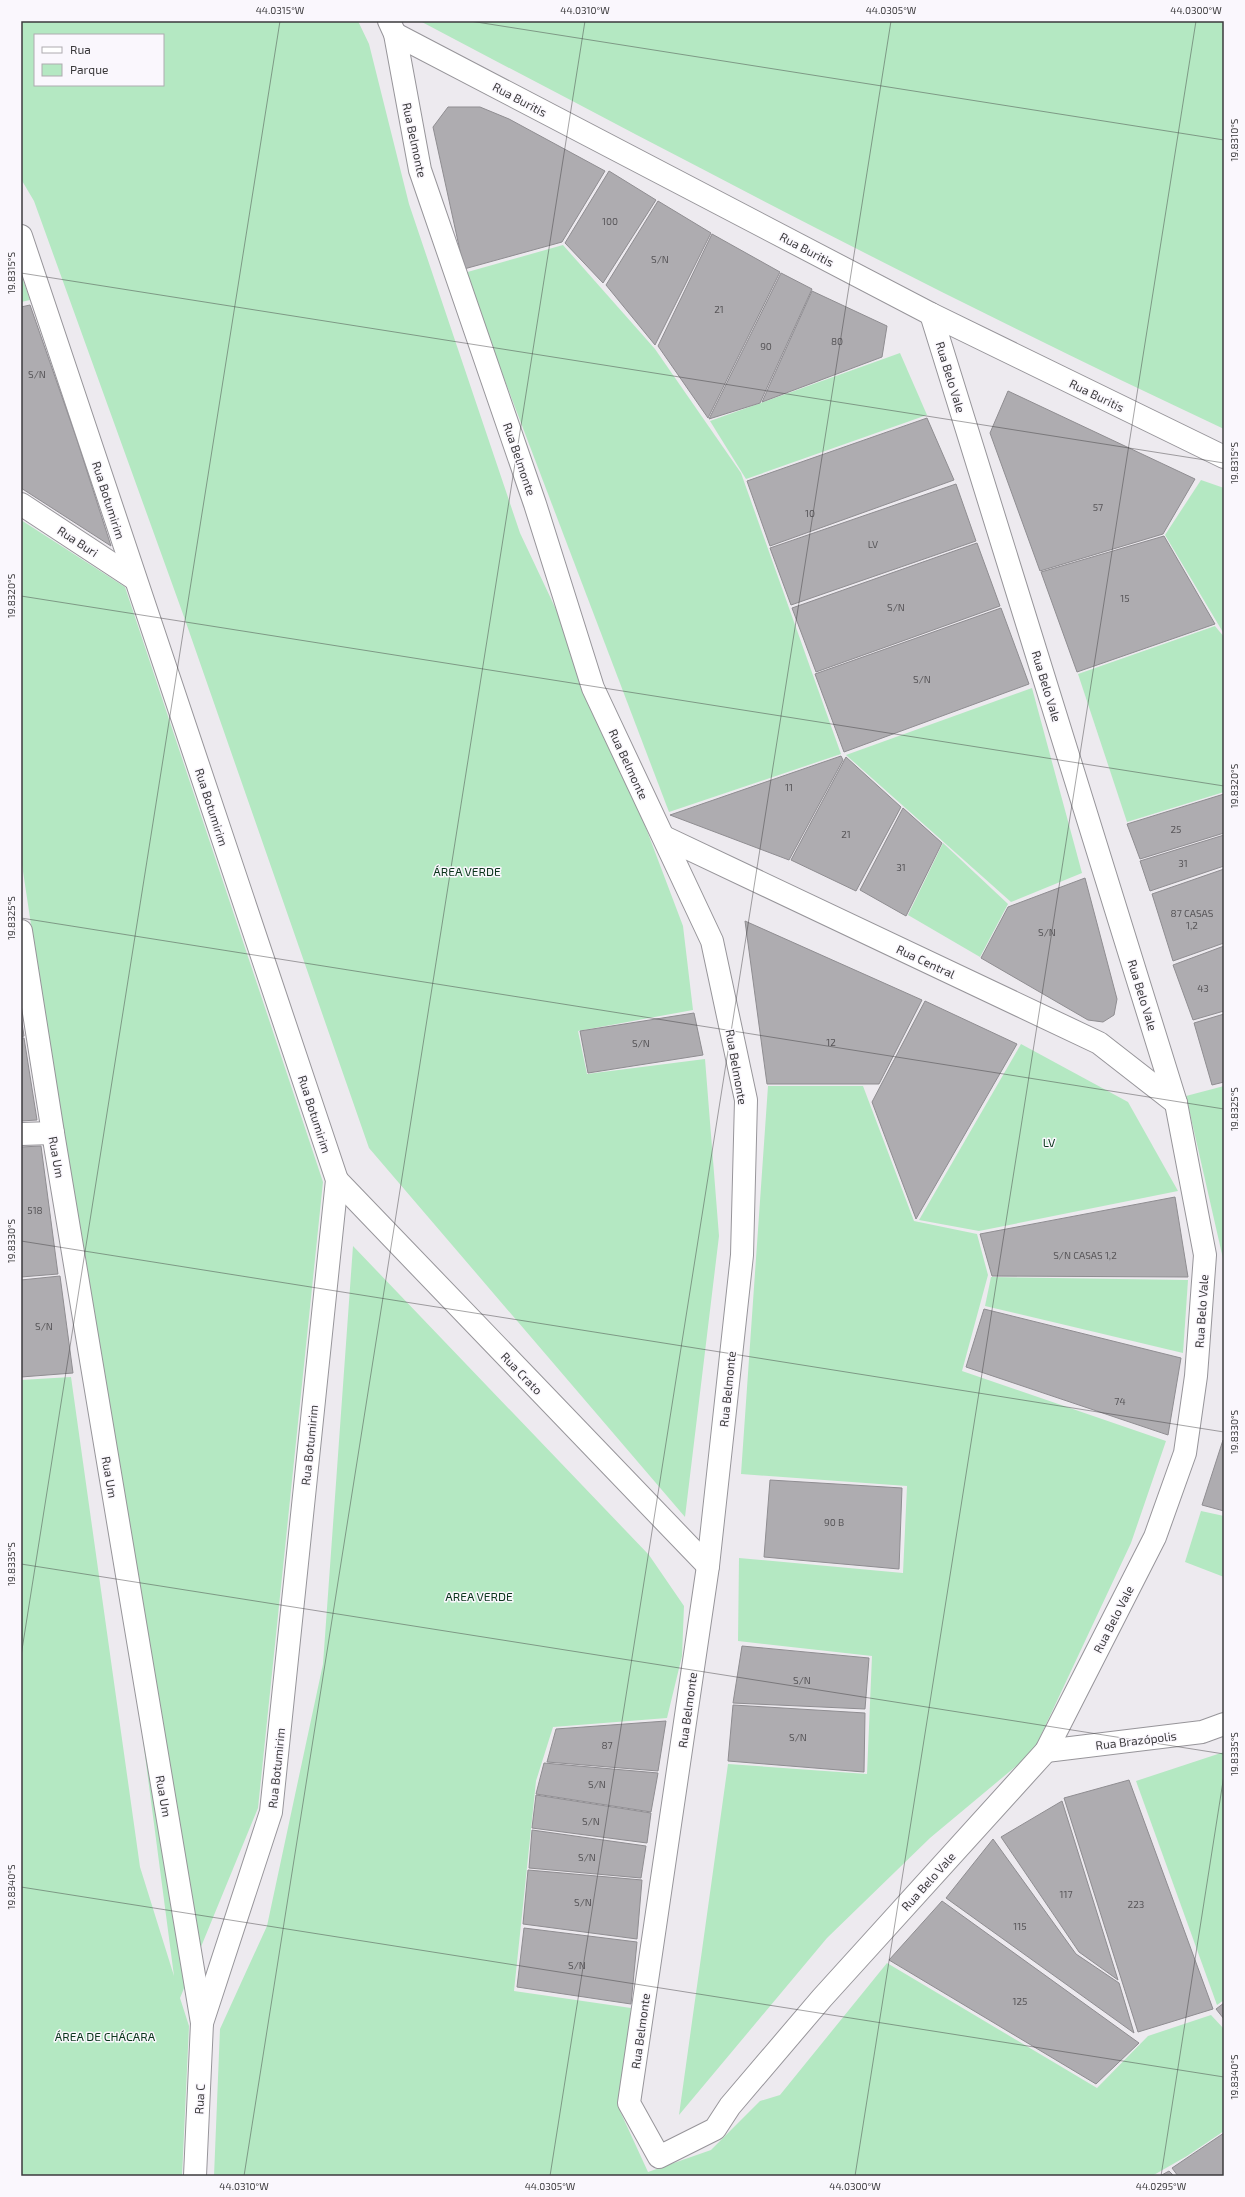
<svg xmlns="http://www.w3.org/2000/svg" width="1245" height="2197" font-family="'Exo 2',sans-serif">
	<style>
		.green { fill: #b4e8c2; fill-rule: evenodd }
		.building { fill: #aeacb0; stroke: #8f8d91 }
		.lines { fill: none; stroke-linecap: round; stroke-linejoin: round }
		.street-casing { stroke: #97959a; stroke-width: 24 }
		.street { stroke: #fff; stroke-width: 22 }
		.ticks { fill: none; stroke: #3b3a3c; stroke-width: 1; stroke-opacity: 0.45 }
		.labels { text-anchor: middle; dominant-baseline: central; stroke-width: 3; stroke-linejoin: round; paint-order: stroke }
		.number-label { font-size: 10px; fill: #585659 }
		.street-label { font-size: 12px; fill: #3b3a3c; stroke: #faf7fd }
		.park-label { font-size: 12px; fill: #0a341b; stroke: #faf7fd }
		.neatline { fill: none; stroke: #3b3a3c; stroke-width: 1.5 }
		.ticks-label { font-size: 10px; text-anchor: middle; fill: #3b3a3c }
	</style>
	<rect width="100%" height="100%" fill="#edeaef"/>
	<g class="green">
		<path d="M21 21H358L369 44 409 204 520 533 593 688 683 926 693 1010 578 1031 587 1074 705 1059 719 1236 685 1517 369 1148 183 614 34 201 21 179ZM35 35H163V85H35Z"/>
		<path d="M420 21H1224V429C952 302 686 161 420 21Z"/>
		<polygon points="563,245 655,349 741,473 841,754 669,812 464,273"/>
		<polygon points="21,274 30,300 21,302"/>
		<polygon points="900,353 927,415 746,479 710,421"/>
		<polygon points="1201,480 1224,488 1224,634 1165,535"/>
		<polygon points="21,520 125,587 323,1182 258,1808 180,1998 189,2026 182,2176 21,2176 21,1380 71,1377 140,1867 174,1976 69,1177 21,858"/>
		<polygon points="1215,626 1224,637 1224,792 1127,822 1078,674"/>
		<polygon points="1032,688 1082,873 1011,902 846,755"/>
		<polygon points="943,843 1008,904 980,957 908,915"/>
		<polygon points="1021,1044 1128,1102 1178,1191 979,1231 919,1220"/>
		<polygon points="768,1086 863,1086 914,1221 977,1234 988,1275 962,1371 1166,1441 1131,1543 1033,1752 930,1838 827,1938 679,2115 728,1764 867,1774 872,1656 738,1641 739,1558 903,1573 907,1486 741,1474"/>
		<polygon points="1224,1086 1224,1263 1186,1096"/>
		<polygon points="353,1246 649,1555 684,1606 682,1656 667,1718 553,1727 536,1781 514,1991 631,2008 620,2111 648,2172 711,2150 760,2101 780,2095 887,1963 1097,2088 1148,2036 1211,2015 1224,2029 1224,2131 1187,2156 1152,2176 214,2176 220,2029 267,1926 323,1664"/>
		<polygon points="991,1277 1188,1280 1183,1353 985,1306"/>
		<polygon points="1201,1511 1224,1516 1224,1577 1185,1562"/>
		<polygon points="1224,1752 1224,2000 1217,2005 1136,1781"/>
	</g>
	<g class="building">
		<polygon points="448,107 480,107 509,119 605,171 562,242 464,269 433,127"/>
		<polygon points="609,171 656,200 603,283 565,243"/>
		<polygon points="658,201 711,233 655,345 606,285"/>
		<polygon points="712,234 780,272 708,418 658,346"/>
		<polygon points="781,273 812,289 760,403 709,419"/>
		<polygon points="812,291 887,326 882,357 762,402"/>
		<polygon points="30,305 77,440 111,546 21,488 21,307"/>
		<polygon points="1008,391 1195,479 1163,534 1040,571 990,433"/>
		<polygon points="927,418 954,480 770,546 747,481"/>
		<polygon points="956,484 976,541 791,605 770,548"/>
		<polygon points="1164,536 1215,624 1077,672 1041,572"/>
		<polygon points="977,543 1000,606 816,672 792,608"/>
		<polygon points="1001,608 1029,684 844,752 815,674"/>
		<polygon points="841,756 843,760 789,860 670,815"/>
		<polygon points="846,757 901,807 856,891 791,860"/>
		<polygon points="1224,794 1224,833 1140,859 1127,824"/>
		<polygon points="903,808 942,843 906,916 860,890"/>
		<polygon points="1224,835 1224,866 1150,891 1140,861"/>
		<polygon points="1224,869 1224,943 1173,961 1152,894"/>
		<polygon points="1085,878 1117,999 1114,1015 1103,1022 1088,1020 981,958 1008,907"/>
		<polygon points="745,921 922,1000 879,1084 767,1084"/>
		<polygon points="1224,946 1224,1011 1193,1020 1173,965"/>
		<polygon points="925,1001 1017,1044 916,1219 872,1102"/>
		<polygon points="694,1013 703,1055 588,1073 580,1031"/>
		<polygon points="1224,1014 1224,1082 1212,1085 1194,1023"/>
		<polygon points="21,1017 24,1036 21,1037"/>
		<polygon points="21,1038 24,1038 37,1120 21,1121"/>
		<polygon points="41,1146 58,1274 21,1277 21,1147"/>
		<polygon points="1175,1197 1188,1277 992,1276 980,1234"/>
		<polygon points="60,1276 73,1373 21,1377 21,1280"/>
		<polygon points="984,1309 1181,1358 1168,1435 966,1367"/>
		<polygon points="1223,1440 1224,1441 1224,1511 1202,1505"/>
		<polygon points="770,1480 902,1488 899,1569 764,1557"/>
		<polygon points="742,1646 869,1658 865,1709 733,1703"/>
		<polygon points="733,1705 865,1713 864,1772 728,1761"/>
		<polygon points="666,1721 658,1771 547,1762 556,1729"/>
		<polygon points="544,1763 658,1773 651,1812 536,1794"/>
		<polygon points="1129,1780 1213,2009 1138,2032 1064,1798"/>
		<polygon points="536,1795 651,1813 647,1843 532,1828"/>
		<polygon points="1062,1801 1118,1980 1079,1952 1001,1837"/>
		<polygon points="532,1830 646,1846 641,1878 529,1868"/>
		<polygon points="993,1839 1076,1954 1119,1983 1134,2033 946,1898"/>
		<polygon points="528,1870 642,1880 637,1939 523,1924"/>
		<polygon points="942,1901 1139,2043 1096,2084 889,1960"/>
		<polygon points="524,1928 637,1942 631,2004 517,1987"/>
		<polygon points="1224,2003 1224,2019 1216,2009"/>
		<polygon points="1224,2133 1224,2176 1178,2176 1172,2168"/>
		<polygon points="1169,2171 1174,2176 1160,2176"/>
	</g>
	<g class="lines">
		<defs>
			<g id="street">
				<polyline points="389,21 395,34 420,170 535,504 593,688 712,941 746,1100 742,1255 708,1566 629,2103 659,2157 715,2129 730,2106 822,1998 1046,1751 1155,1537 1185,1453 1196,1376 1205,1255 1176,1103 931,314"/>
				<polyline points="395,34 931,314 1224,457"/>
				<polyline points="21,236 337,1180 271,1812 202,2023"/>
				<polyline points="21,504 135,579"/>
				<polyline points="664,837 1099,1043 1176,1103"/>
				<polyline points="21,931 53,1133 202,2023 195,2176"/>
				<polyline points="21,1134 53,1133"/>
				<polyline points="337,1180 708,1566"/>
				<polyline points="1046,1751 1202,1732 1224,1724"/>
			</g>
		</defs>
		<use href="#street" class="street-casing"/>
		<use href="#street" class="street"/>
	</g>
	<path class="ticks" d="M470 21 1224 140M21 273 1224 463M21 596 1224 786M21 918 1224 1109M21 1241 1224 1432M21 1564 1224 1754M21 1656 280 21M21 1887 1224 2077M244 2176 585 21M550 2176 891 21M855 2176 1196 21M1161 2176 1224 1775"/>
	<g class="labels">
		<g class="number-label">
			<text x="610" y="221">100</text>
			<text x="660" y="259">S/N</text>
			<text x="719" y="309">21</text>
			<text x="837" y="341">80</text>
			<text x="766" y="346">90</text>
			<text x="37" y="374">S/N</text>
			<text x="1098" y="507">57</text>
			<text x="810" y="513">10</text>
			<text x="873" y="544">LV</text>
			<text x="1125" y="598">15</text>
			<text x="896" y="607">S/N</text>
			<text x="922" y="679">S/N</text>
			<text x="789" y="787">11</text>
			<text x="1176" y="829">25</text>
			<text x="846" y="834">21</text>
			<text x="1183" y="863">31</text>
			<text x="901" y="867">31</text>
			<text x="1192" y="913">87 CASAS<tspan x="1192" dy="12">1,2</tspan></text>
			<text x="1047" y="932">S/N</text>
			<text x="1203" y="988">43</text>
			<text x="831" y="1042">12</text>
			<text x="641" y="1043">S/N</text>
			<text x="35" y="1210">518</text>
			<text x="1085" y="1255">S/N CASAS 1,2</text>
			<text x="44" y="1326">S/N</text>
			<text x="1120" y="1401">74</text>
			<text x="834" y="1522">90 B</text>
			<text x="802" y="1680">S/N</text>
			<text x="798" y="1737">S/N</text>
			<text x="607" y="1745">87</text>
			<text x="597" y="1784">S/N</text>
			<text x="591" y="1821">S/N</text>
			<text x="587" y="1857">S/N</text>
			<text x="1066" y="1894">117</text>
			<text x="583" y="1902">S/N</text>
			<text x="1136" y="1904">223</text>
			<text x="1020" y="1926">115</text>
			<text x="577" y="1965">S/N</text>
			<text x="1020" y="2001">125</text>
		</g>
		<g class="street-label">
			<text transform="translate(520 99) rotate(28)">Rua Buritis</text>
			<text transform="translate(415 140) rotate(78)">Rua Belmonte</text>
			<text transform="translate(807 249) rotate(28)">Rua Buritis</text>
			<text transform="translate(951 377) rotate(73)">Rua Belo Vale</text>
			<text transform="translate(1097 395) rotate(26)">Rua Buritis</text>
			<text transform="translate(520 459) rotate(71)">Rua Belmonte</text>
			<text transform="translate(109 500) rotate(72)">Rua Botumirim</text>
			<text transform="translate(78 541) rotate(33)">Rua Buri</text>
			<text transform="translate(1047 686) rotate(73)">Rua Belo Vale</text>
			<text transform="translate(629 764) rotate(65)">Rua Belmonte</text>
			<text transform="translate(212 807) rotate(72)">Rua Botumirim</text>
			<text transform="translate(926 961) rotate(25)">Rua Central</text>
			<text transform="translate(1143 995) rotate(73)">Rua Belo Vale</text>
			<text transform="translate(737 1067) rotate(80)">Rua Belmonte</text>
			<text transform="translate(315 1114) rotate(72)">Rua Botumirim</text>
			<text transform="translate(57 1157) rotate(80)">Rua Um</text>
			<text transform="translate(1201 1311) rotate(-86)">Rua Belo Vale</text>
			<text transform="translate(522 1373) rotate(46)">Rua Crato</text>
			<text transform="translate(727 1389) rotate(-84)">Rua Belmonte</text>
			<text transform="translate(309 1445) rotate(-84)">Rua Botumirim</text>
			<text transform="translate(110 1477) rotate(80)">Rua Um</text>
			<text transform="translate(1113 1619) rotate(-63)">Rua Belo Vale</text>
			<text transform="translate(687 1710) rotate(-82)">Rua Belmonte</text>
			<text transform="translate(1136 1740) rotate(-7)">Rua Brazópolis</text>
			<text transform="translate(276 1768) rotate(-84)">Rua Botumirim</text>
			<text transform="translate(164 1796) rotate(80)">Rua Um</text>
			<text transform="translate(928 1881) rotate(-48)">Rua Belo Vale</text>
			<text transform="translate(640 2031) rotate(-82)">Rua Belmonte</text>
			<text transform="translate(199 2099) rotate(-87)">Rua C</text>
		</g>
		<g class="park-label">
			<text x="467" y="871">ÁREA VERDE</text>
			<text x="1049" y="1142">LV</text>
			<text x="479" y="1596">AREA VERDE</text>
			<text x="105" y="2036">ÁREA DE CHÁCARA</text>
		</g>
	</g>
	<rect width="1245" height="2197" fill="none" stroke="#faf7fd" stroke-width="44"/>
	<rect x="34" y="34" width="130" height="52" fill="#faf7fd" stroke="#aeabb0"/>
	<rect x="42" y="47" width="20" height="6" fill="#ffffff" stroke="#aeabb0"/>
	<text x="70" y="54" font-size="12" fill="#3b3a3c">Rua</text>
	<rect x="42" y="64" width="20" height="12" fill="#b4e8c2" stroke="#aeabb0"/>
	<text x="70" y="74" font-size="12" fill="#3b3a3c">Parque</text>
	<rect x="22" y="22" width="1201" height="2153" class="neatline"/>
	<g class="ticks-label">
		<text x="280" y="14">44.0315°W</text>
		<text x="585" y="14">44.0310°W</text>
		<text x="891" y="14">44.0305°W</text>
		<text x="1196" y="14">44.0300°W</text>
		<text transform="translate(1234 140) rotate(-90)" y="4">19.8310°S</text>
		<text transform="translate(11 273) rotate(-90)" y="4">19.8315°S</text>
		<text transform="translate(1234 463) rotate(-90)" y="4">19.8315°S</text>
		<text transform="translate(11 596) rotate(-90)" y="4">19.8320°S</text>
		<text transform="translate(1234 786) rotate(-90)" y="4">19.8320°S</text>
		<text transform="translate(11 918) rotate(-90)" y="4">19.8325°S</text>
		<text transform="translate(1234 1109) rotate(-90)" y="4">19.8325°S</text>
		<text transform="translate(11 1241) rotate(-90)" y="4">19.8330°S</text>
		<text transform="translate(1234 1432) rotate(-90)" y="4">19.8330°S</text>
		<text transform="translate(11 1564) rotate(-90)" y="4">19.8335°S</text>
		<text transform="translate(1234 1754) rotate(-90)" y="4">19.8335°S</text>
		<text transform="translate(11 1887) rotate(-90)" y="4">19.8340°S</text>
		<text transform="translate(1234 2077) rotate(-90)" y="4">19.8340°S</text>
		<text x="244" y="2190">44.0310°W</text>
		<text x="550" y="2190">44.0305°W</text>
		<text x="855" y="2190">44.0300°W</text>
		<text x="1161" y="2190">44.0295°W</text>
	</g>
</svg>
